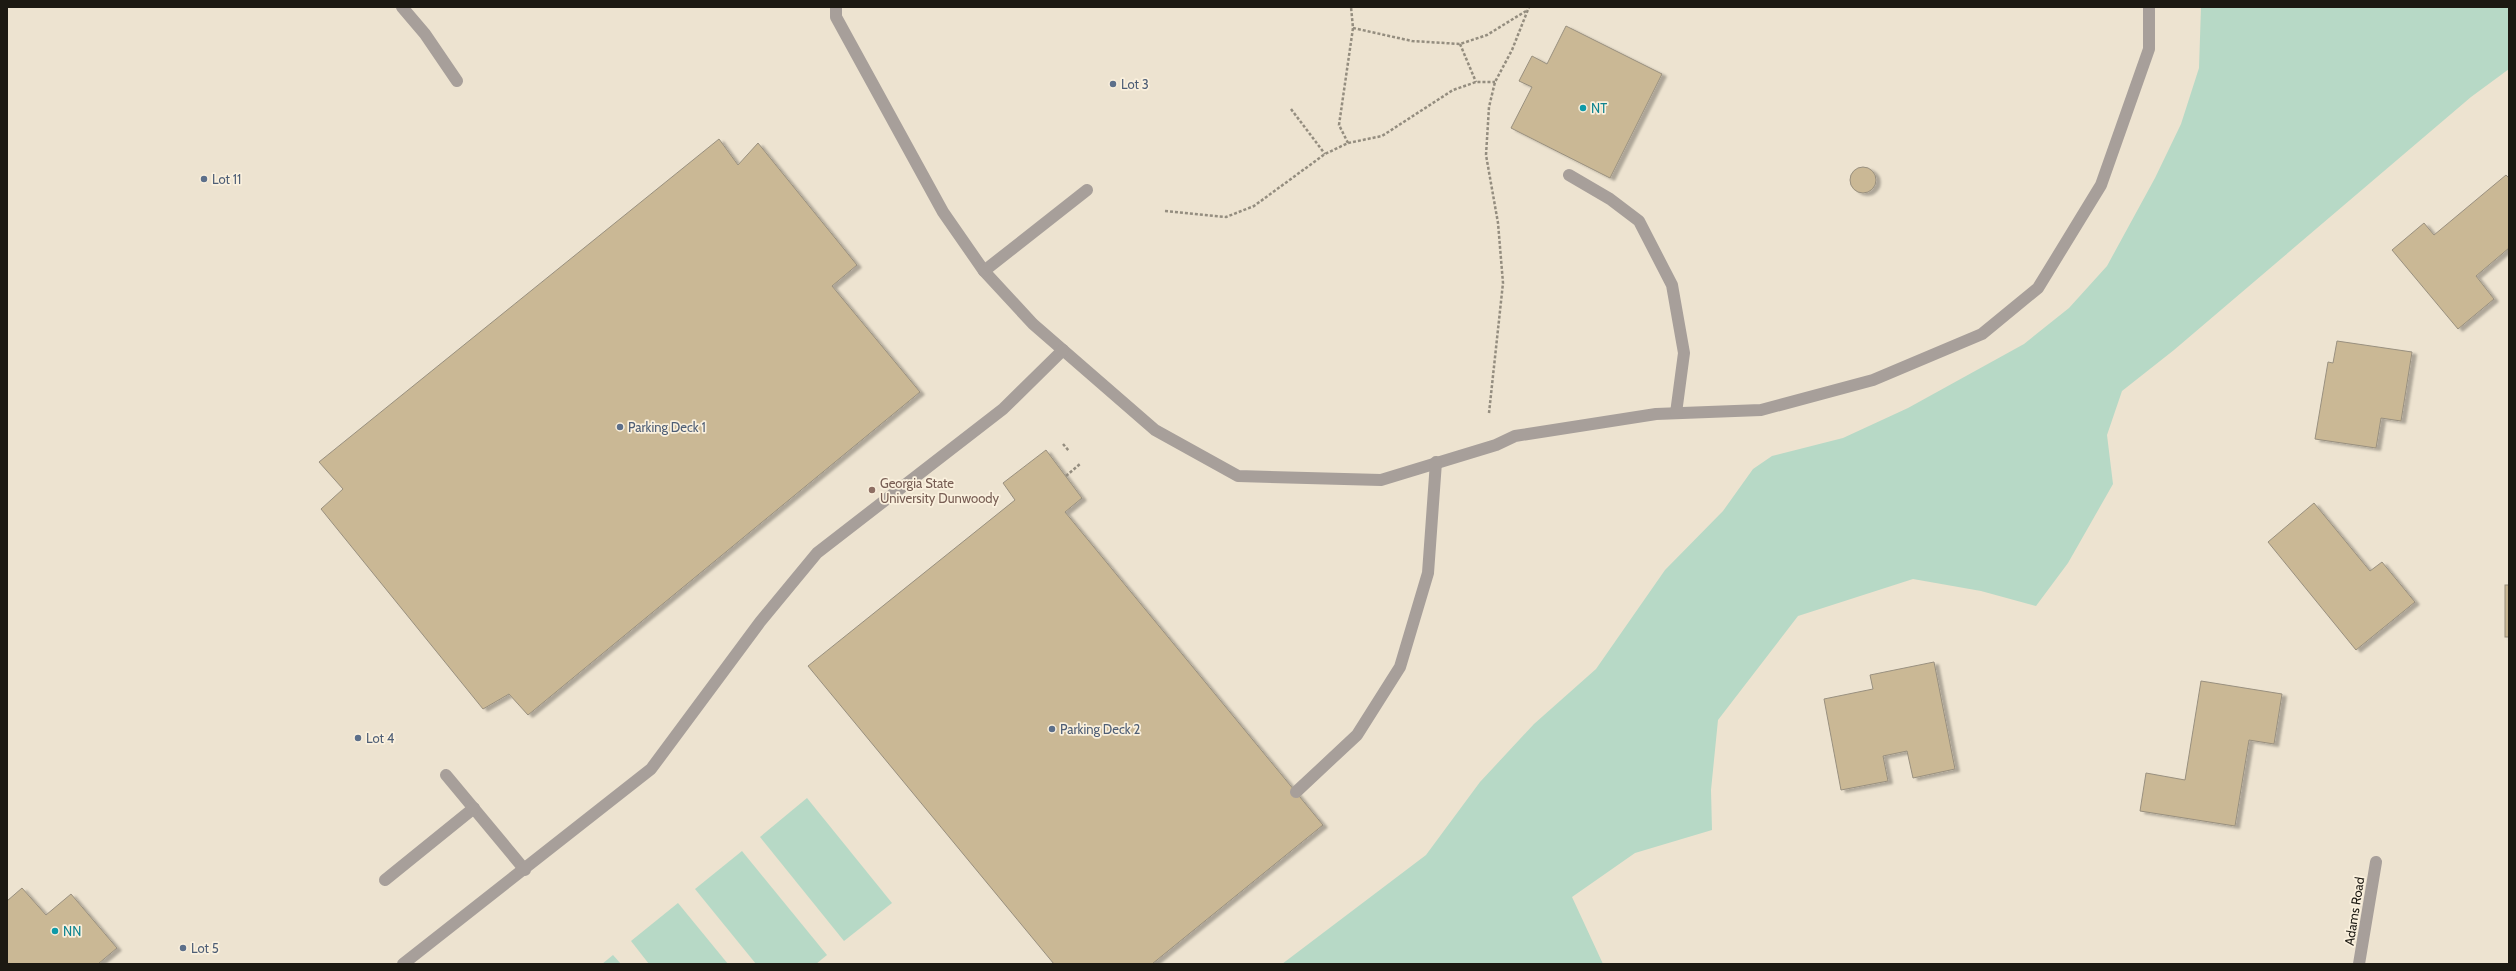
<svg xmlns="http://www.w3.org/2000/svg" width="2516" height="971" font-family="Cabin,sans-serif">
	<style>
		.green { fill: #b7d9c6 }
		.building { fill: #cab895; stroke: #99907f; filter: url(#shadow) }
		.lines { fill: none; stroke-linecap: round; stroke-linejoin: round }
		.path { stroke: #948d7f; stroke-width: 2.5; stroke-dasharray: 3 2; stroke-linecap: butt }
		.minor { stroke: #a79f9a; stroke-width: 12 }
		.service-dot { fill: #5c6f8a; stroke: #faf0dd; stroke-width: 1.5 }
		.culture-dot { fill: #0f9aa8; stroke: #faf0dd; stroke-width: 1.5 }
		.education-dot { fill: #8d6e63; stroke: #faf0dd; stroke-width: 1.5 }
		.labels { text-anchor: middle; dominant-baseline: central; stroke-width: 3.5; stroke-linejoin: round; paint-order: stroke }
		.service-label { font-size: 13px; fill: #4e5e75; stroke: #faf0dd; text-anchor: start }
		.culture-label { font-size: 13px; fill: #0d838f; stroke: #faf0dd; text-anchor: start }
		.education-label { font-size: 13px; fill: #785e54; stroke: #faf0dd; text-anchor: start }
		.street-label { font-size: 13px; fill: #1c1912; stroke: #faf0dd }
	</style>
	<defs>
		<filter id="shadow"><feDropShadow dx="4.5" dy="2.5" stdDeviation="1" flood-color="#0004"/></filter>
	</defs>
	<rect width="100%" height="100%" fill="#ede3d0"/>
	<g class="green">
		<polygon points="2201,7 2509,7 2509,69 2471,97 2174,350 2122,391 2107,435 2113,484 2068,563 2036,606 1981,591 1913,579 1798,616 1718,720 1711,790 1712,830 1635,853 1572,897 1603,964 1282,964 1426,855 1480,782 1534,724 1596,669 1665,570 1723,511 1753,469 1772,456 1843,438 1908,408 2024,344 2069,308 2107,266 2155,178 2181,124 2199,68"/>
		<polygon points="807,798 892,903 844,941 760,837"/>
		<polygon points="742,851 827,955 816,964 756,964 695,889"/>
		<polygon points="678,903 728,964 649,964 631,941"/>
		<polygon points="613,955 621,964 602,964"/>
	</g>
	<g class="building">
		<polygon points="1566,26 1662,74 1610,178 1511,128 1532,87 1519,81 1532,56 1547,64"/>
		<polygon points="719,139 738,165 758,143 857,265 832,286 920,392 528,715 509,694 483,709 321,509 343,489 319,462"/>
		<circle cx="1863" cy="180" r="13"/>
		<polygon points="2506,175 2509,178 2509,248 2476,276 2494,299 2458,329 2392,250 2424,223 2434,235"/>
		<polygon points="2337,341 2412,352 2401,421 2381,418 2376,448 2315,439 2328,362 2333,363"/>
		<polygon points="1046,450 1082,498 1065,512 1323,825 1152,964 1054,964 808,666 1015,500 1003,483"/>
		<polygon points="2314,503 2370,571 2382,562 2415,602 2356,650 2268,542"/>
		<rect x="2505" y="585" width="4" height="52"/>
		<polygon points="1934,662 1955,769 1913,778 1907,751 1883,756 1888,781 1841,790 1824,699 1873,689 1870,675"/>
		<polygon points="2201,681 2282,694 2274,744 2249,740 2235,826 2140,811 2146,773 2185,780"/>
		<polygon points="22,888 46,915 71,894 117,948 98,964 7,964 7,901"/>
	</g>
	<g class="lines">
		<g class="path">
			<polyline points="1353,28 1412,41 1460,44 1487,35 1526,11"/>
			<polyline points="1460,44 1476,82"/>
			<polyline points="1291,109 1325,154"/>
			<polyline points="1348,143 1339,125 1353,28 1351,7"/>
			<polyline points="1165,211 1226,217 1254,206 1325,154 1348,143 1382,136 1453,90 1476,82 1495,82"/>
			<polyline points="1489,413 1503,283 1498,223 1486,155 1489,107 1495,82 1512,50 1529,7"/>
			<polyline points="1063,444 1069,451"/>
			<polyline points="1066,476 1080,464"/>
		</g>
		<g class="minor">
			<polyline points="402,7 425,34 457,81"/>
			<polyline points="836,7 836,17 943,212 984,271 1033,324 1155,430 1238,476 1381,480 1496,445 1515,436 1656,414 1761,410 1873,380 1982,334 2038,288 2101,185 2149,49 2149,7"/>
			<polyline points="1569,175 1610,199 1639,221 1672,285 1684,353 1676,413"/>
			<polyline points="984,271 1087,190"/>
			<polyline points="446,775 525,870"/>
			<polyline points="1296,792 1357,735 1400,667 1428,573 1436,462"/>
			<polyline points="385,880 474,808"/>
			<polyline points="403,964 651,769 760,622 817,553 1003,409 1063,350"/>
			<polyline points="2359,964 2376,862"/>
		</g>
	</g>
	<g class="service-dot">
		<circle cx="1113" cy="84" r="4"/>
		<circle cx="204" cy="179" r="4"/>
		<circle cx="620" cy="427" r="4"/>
		<circle cx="1052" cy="729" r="4"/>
		<circle cx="358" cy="738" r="4"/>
		<circle cx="183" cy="948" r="4"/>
	</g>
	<g class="culture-dot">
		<circle cx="1583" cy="108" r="4"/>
		<circle cx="55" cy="931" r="4"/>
	</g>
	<circle class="education-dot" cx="872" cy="490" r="4"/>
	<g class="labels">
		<g class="service-label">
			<text x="1121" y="84">Lot 3</text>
			<text x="212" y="179">Lot 11</text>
			<text x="628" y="427">Parking Deck 1</text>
			<text x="1060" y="729">Parking Deck 2</text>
			<text x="366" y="738">Lot 4</text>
			<text x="191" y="948">Lot 5</text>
		</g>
		<g class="culture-label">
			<text x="1591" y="108">NT</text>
			<text x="63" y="931">NN</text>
		</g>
		<g class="education-label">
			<text x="880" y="483">Georgia State<tspan x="880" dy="15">University Dunwoody</tspan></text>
		</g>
		<g class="street-label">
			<text transform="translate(2354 911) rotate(-81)">Adams Road</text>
		</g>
	</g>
	<rect width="2516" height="971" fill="none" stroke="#1c1912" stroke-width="16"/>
</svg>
